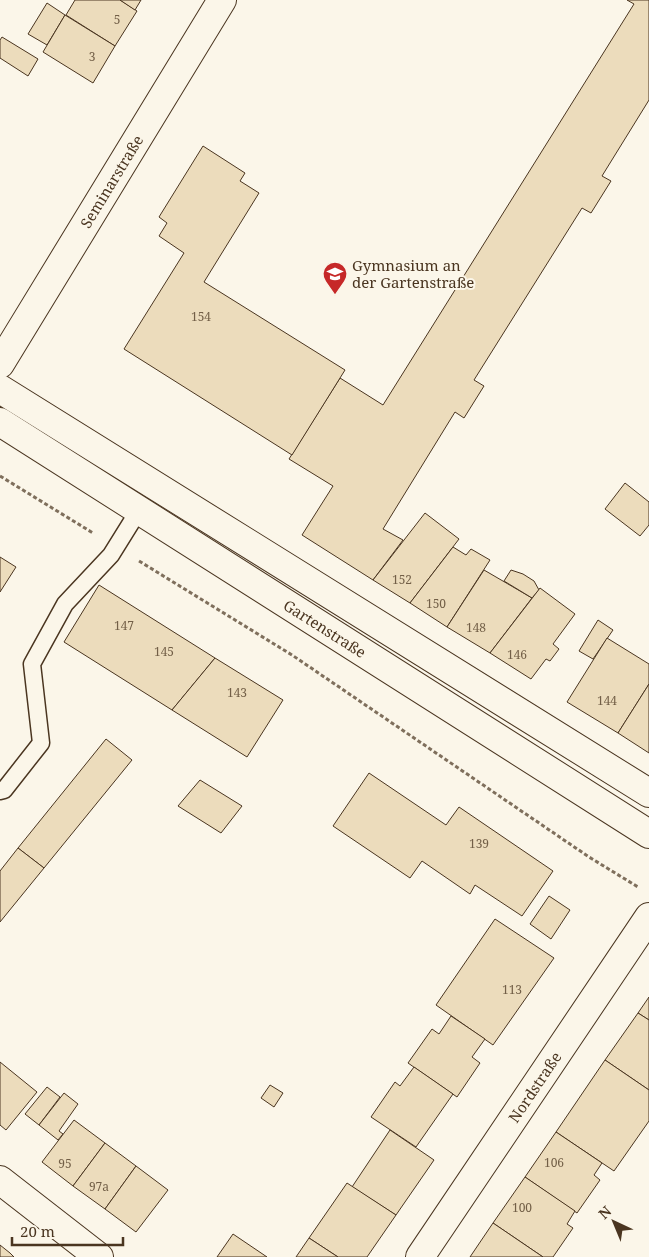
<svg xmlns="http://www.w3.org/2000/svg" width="649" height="1257" font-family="'Noto Serif',serif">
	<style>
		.building { fill: #ecdcbc; stroke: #4a3520 }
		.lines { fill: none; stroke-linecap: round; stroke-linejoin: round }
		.service-casing { stroke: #4a3520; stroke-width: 19 }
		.minor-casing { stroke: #4a3520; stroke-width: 30 }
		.tertiary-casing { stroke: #4a3520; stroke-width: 30 }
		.primary-casing { stroke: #4a3520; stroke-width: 30 }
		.path { stroke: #7f6f5c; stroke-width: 3; stroke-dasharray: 4 2.5; stroke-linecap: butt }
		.service { stroke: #fbf6e9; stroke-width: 16 }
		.minor { stroke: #fbf6e9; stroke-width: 28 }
		.tertiary { stroke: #fbf6e9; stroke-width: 28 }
		.primary { stroke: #fbf6e9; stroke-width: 28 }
		.labels { text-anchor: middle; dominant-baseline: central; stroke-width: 4; stroke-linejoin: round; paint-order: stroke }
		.number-label { font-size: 12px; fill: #725f47 }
		.street-label { font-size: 15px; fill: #4a3520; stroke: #fbf6e9 }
		.poi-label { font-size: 15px; fill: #4a3520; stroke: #fbf6e9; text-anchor: start }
	</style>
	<rect width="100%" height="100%" fill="#fbf6e9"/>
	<g class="building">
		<polygon points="75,0 120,0 137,11 115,46 66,15"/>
		<polygon points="120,0 141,0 135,10"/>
		<polygon points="627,0 649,0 649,100 602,176 611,181 591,213 582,208 474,380 484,386 464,418 455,412 383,529 403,540 373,580 302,535 333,486 289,459 340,378 383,405 634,4"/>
		<polygon points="47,3 65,15 47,45 28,34"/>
		<polygon points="65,15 115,46 93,83 43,52"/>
		<polygon points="2,37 38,59 28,76 0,58 0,40"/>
		<polygon points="203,146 245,173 240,181 259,193 204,282 345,370 292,455 124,349 184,253 159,236 167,223 159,217"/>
		<polygon points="625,483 649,502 649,525 640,536 605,509"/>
		<polygon points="425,513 459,539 410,603 373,580"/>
		<polygon points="453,547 466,555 471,549 490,560 447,627 410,603"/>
		<polygon points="0,557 16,567 0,592"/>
		<polygon points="484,570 532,598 490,653 447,627"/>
		<polygon points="511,570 523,574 534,581 539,590 532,598 504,581"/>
		<polygon points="99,585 215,658 172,710 64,642"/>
		<polygon points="540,588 575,614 553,644 559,649 550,661 546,659 531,679 490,653"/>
		<polygon points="598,620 613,630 593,659 579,651"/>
		<polygon points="607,638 649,664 649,684 618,733 567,702"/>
		<polygon points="215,658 283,700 247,757 172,710"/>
		<polygon points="649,684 649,753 618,733"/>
		<polygon points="106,739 132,760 44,868 18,848"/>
		<polygon points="369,773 446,825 459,807 553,871 522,916 475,885 470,894 422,861 410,878 333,826"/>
		<polygon points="200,780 242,806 221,833 178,806"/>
		<polygon points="18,848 44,868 0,922 0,871"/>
		<polygon points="549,896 570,910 551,939 530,924"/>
		<polygon points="495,919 554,958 493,1045 436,1005"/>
		<polygon points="649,997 649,1020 638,1013"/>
		<polygon points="638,1013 649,1020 649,1090 605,1060"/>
		<polygon points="451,1016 485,1039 472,1057 480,1063 457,1097 408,1063 432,1029 439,1034"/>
		<polygon points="605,1060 649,1090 649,1121 614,1171 556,1132"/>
		<polygon points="0,1062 37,1092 6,1130 0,1125"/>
		<polygon points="414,1067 453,1094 416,1147 371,1117 395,1082 400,1086"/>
		<polygon points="270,1085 283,1093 274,1107 261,1098"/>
		<polygon points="47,1087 60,1097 39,1125 25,1114"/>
		<polygon points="64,1093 78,1104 59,1131 63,1134 58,1140 39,1125"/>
		<polygon points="74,1120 105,1143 73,1186 42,1162"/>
		<polygon points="390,1130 434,1160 396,1215 352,1187"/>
		<polygon points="556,1132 602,1163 594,1175 600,1180 577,1213 525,1177"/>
		<polygon points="105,1143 136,1166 105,1209 73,1186"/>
		<polygon points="136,1166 168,1190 136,1232 105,1209"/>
		<polygon points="525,1177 575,1211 567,1224 573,1228 553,1257 543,1257 493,1223"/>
		<polygon points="347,1183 396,1215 367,1257 338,1257 309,1238"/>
		<polygon points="493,1223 543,1257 470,1257"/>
		<polygon points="233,1234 267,1257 217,1257"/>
		<polygon points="309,1238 338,1257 296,1257"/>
		<polygon points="0,1245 10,1253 14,1257 0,1257"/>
	</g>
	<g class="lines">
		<defs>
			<polyline id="service" points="0,791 4,790 41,743 32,664 65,604 111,555 139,510"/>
			<g id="minor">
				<path id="s1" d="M0 364 222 0"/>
				<polyline points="0,1180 99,1257"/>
			</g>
			<g id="tertiary">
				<path id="s2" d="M420 1257 649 917"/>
			</g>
			<g id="primary">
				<polyline points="0,389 649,793"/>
				<path id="s3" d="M0 422 649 834"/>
			</g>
		</defs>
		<use href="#service" class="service-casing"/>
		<use href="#minor" class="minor-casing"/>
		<use href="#tertiary" class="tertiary-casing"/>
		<use href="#primary" class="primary-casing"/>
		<g class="path">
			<polyline points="0,476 93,533"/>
			<polyline points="139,561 292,655 589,857 638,887"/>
		</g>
		<use href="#service" class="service"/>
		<use href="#minor" class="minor"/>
		<use href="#tertiary" class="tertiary"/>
		<use href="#primary" class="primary"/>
	</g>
	<defs>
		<symbol id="school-pin" viewBox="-11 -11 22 30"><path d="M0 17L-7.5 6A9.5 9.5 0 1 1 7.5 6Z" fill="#c62828" stroke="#fbf6e9"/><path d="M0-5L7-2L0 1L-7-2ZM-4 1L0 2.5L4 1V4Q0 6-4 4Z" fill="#fff"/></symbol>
	</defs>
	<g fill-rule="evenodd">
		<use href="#school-pin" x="321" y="260" width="28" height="38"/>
	</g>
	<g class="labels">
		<g class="number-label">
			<text x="117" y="19">5</text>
			<text x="92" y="56">3</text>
			<text x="201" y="316">154</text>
			<text x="402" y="579">152</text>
			<text x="436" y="603">150</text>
			<text x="124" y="625">147</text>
			<text x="476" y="627">148</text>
			<text x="164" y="651">145</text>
			<text x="517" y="654">146</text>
			<text x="237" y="692">143</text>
			<text x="607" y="700">144</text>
			<text x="479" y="843">139</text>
			<text x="512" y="989">113</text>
			<text x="554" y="1162">106</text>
			<text x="65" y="1163">95</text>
			<text x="99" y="1186">97a</text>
			<text x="522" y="1207">100</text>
		</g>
		<g class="street-label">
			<text stroke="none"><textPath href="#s1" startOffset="214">Seminarstraße</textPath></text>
			<text stroke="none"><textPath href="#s3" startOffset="385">Gartenstraße</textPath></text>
			<text stroke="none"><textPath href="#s2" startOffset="205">Nordstraße</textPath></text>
		</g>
		<g class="poi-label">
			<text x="352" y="265">Gymnasium an<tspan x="352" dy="17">der Gartenstraße</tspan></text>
		</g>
	</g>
	<g transform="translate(614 1222) rotate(316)" stroke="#fbf6e9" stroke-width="4" paint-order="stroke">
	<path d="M0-4L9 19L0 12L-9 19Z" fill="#4a3520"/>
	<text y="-8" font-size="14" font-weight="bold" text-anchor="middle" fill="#4a3520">N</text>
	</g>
	<path d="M12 1237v8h111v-8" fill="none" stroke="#4a3520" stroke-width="2.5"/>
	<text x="20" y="1237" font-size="15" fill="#4a3520" stroke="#fbf6e9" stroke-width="4" paint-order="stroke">20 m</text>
</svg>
